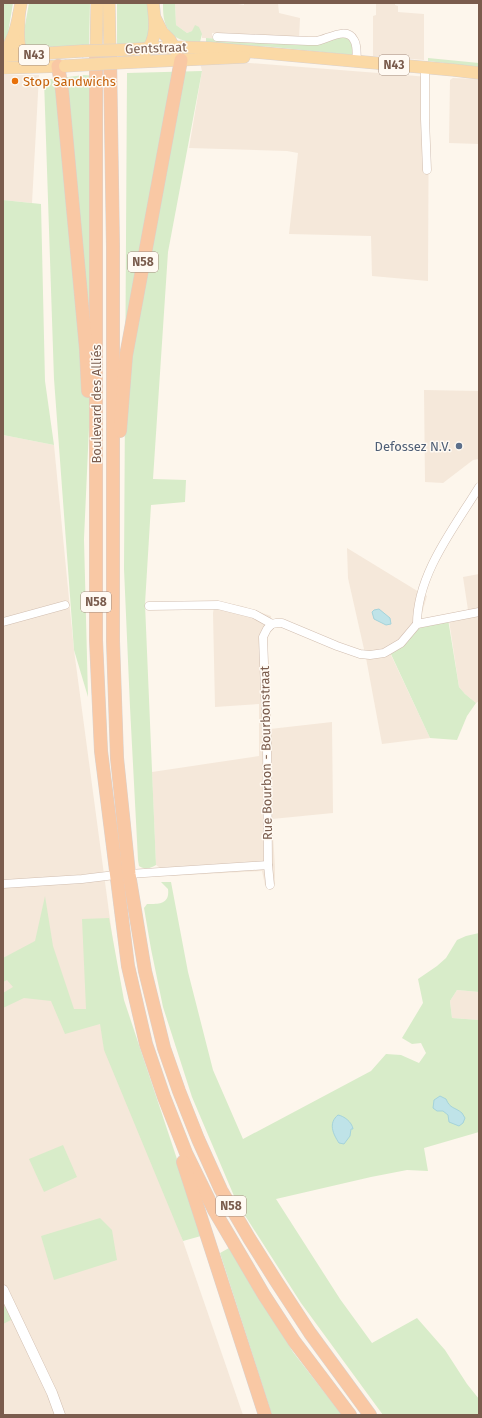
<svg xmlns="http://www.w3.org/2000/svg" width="482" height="1418" font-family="'Fira Sans',sans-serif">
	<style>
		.residential { fill: #f5e8da }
		.green { fill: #d8ecc9 }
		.water { fill: #bfe3e8; stroke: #a5d3da }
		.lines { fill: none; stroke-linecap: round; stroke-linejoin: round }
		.minor-casing { stroke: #d1beb0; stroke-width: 9 }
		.tertiary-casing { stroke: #d1beb0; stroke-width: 11 }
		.primary-casing { stroke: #dad1cd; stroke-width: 13 }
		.trunk-casing { stroke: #dad1cd; stroke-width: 14 }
		.minor { stroke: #fff; stroke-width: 8 }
		.tertiary { stroke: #fff; stroke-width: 10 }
		.primary { stroke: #fbd9a5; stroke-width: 12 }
		.trunk { stroke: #f9c8a4; stroke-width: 13 }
		.primary-bridge-casing { stroke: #dad1cd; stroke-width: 13; stroke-linecap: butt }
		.primary-bridge { stroke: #fbd9a5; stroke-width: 12 }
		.food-dot { fill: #e8710a; stroke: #fffaf3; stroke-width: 1.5 }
		.service-dot { fill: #5c6f8a; stroke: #fffaf3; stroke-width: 1.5 }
		.labels { text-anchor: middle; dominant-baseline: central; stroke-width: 3; stroke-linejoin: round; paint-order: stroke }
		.shield { fill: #fffaf3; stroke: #a28b7f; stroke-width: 1 }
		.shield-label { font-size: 12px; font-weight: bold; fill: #7a5c4d }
		.street-label { font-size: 13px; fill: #7a5c4d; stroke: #fffaf3 }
		.food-label { font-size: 13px; fill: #c56008; stroke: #fffaf3; text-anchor: start }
		.service-label { font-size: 13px; fill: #4e5e75; stroke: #fffaf3; text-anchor: end }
	</style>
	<rect width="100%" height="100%" fill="#fdf6ec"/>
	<g class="residential">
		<polygon points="175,3 232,3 244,5 244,3 278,3 279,13 300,18 299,39 212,33 212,38 202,38 202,34 192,31 187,33 176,25"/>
		<polygon points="376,3 395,3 395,5 398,6 398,12 424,14 424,60 373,56 373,16 376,15"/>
		<polygon points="199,59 429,77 428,281 372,276 371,236 289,234 298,153 287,151 189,148 202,71"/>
		<polygon points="3,75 39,75 32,203 3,200"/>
		<polygon points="453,78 479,79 479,144 449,143 450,80"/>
		<polygon points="424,390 479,391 479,459 473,460 443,483 425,482"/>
		<polygon points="3,435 54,445 74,650 134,1099 243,1415 3,1415"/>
		<polygon points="347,548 419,592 427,596 422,613 391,655 430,738 382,744 366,658 348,578"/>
		<polygon points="479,574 479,701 476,703 465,694 459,687 448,614 468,610 463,577"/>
		<polygon points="215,601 242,606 271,616 271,628 267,636 270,729 332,722 333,813 272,819 275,867 275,884 265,885 262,871 171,876 156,865 152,772 259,756 259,704 215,707 213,613"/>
		<polygon points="457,990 479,992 479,1020 452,1018 450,1001"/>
	</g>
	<g class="green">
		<polygon points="3,3 13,3 8,33 3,44"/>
		<polygon points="29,3 90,3 89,46 31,50 25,48 24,31"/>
		<polygon points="117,3 149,3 149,40 143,44 117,45"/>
		<path d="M163 3H175L176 25 187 33 192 31 195 25 199 27 202 34 200 42C189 43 174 40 168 29 163 22 163 11 163 3Z"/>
		<polygon points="341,36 351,39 354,52 352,55 273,47 206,43 206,38 293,43"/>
		<polygon points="428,58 479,63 479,67 428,61"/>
		<path d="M202 71 168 252 153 479 186 480 185 502 151 505 145 604 156 865C149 869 146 870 139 866L138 860 130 707 124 569 127 73Z"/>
		<polygon points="84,75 96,76 97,249 84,539 88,697 74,650 54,379 44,80"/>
		<polygon points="3,200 41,204 45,381 54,445 3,435"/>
		<polygon points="448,619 459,687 465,694 476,703 467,716 457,740 430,738 390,652 416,628"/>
		<path d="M161 882H171L188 972 213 1070 243 1139 371 1071 386 1054 401 1055 419 1063 426 1053 421 1043 412 1044 402 1038 423 1003 418 979 437 966 446 958 457 940 466 936 479 933V992L457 990 450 1001 452 1018 479 1020V1132L424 1148 428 1171 407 1170 371 1177 276 1199 340 1299 372 1343 417 1318 445 1350 467 1384 479 1399V1415H383L301 1303 237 1203 192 1097 163 1007 151 949 144 908 147 904C158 904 170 905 168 889Z"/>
		<polygon points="45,896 53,946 74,1009 86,1009 82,919 109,918 124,1000 185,1183 201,1236 183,1241 104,1050 100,1024 65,1034 51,1001 24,998 3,1008 3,993 13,987 7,980 3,982 3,958 35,941"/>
		<polygon points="63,1145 77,1177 44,1192 29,1159"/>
		<polygon points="100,1218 112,1230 117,1260 54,1280 41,1236"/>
		<polygon points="229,1248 293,1352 342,1415 272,1415 220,1253"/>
		<polygon points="3,1304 13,1319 3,1324"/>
	</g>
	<g class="water">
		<polygon points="379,609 390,618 391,624 386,625 374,619 372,612 374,610"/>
		<path d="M440 1096 446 1099C450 1109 455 1107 462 1113L465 1118 463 1123 459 1126 449 1122 448 1115 443 1111H437L433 1108 434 1100Z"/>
		<path d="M338 1115C344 1116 352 1122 353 1129H351L350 1136 344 1144 339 1143C333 1134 328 1123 338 1115Z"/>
	</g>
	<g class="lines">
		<defs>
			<g id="minor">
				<path d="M217 37 308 41C311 41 314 41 317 41 328 39 347 26 354 40 358 46 356 55 357 61"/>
				<polyline points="425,67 425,119 427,170"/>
				<polyline points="149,606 218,605 254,614 272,624 276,623 282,623 337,646 360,654 370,655 384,653 401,643 417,624 479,612"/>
				<polyline points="3,622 65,605"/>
				<path d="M417 624C417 574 454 528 479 487"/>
				<polyline points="129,874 268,865"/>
				<polyline points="3,884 82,879 115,875"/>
				<polyline points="270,885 268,865 267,743 263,637 267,629 272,624"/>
			</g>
			<polyline id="tertiary" points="3,1290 52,1393 60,1415"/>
			<g id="primary">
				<polyline points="109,3 110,57"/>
				<path d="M19 14C19 30 15 49 27 61"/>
				<polyline points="155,18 162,32 170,40 176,51"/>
				<polyline points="120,50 174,47 210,48 453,70 479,73"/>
				<path d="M145 52C158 40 155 19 153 3"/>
				<polyline points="3,56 82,51"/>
				<path d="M5 56C5 49 9 47 11 41 17 30 19 15 21 3"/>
				<polyline points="96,57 97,3"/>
				<polyline points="116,63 244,57"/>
				<polyline points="3,68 65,66"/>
			</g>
			<g id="trunk">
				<polyline points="96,57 96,640 101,751 128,966 146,1044 164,1097 186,1153 214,1210 264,1295 294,1341 350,1415"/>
				<polyline points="110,57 113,247 113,641 117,758 129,874 145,971 164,1048 179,1091 198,1139 221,1190 249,1238 276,1281 310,1333 370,1415"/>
				<polyline points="58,66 62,90 86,349 88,391"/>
				<polyline points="120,431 126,356 181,60"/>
				<polyline points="183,1162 265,1415"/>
			</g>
		</defs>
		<use href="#minor" class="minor-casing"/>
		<use href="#tertiary" class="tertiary-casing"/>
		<use href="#primary" class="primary-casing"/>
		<use href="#trunk" class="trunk-casing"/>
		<use href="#minor" class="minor"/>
		<use href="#tertiary" class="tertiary"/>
		<use href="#primary" class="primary"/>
		<use href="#trunk" class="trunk"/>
		<defs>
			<g id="primary-bridge">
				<polyline points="82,51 120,50"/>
				<polyline points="65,66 116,63"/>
			</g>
		</defs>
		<use href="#primary-bridge" class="primary-bridge-casing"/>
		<use href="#primary-bridge" class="primary-bridge"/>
	</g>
	<circle class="food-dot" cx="15" cy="81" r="4"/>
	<circle class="service-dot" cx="459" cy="446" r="4"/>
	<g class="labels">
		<g class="shield">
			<rect x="19" y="45" width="30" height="20" rx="3"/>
			<rect x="379" y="55" width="30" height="20" rx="3"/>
			<rect x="128" y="252" width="30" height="20" rx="3"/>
			<rect x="81" y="592" width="30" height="20" rx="3"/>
			<rect x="216" y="1196" width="30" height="20" rx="3"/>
		</g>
		<g class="shield-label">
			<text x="34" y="55">N43</text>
			<text x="394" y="65">N43</text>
			<text x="143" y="262">N58</text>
			<text x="96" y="602">N58</text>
			<text x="231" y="1206">N58</text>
		</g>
		<g class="street-label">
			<text transform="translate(156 48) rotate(-2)">Gentstraat</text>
			<text transform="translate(96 404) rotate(-90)">Boulevard des Alliés</text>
			<text transform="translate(266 753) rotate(-91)">Rue Bourbon - Bourbonstraat</text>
		</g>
		<g class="food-label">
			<text x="23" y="81">Stop Sandwichs</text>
		</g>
		<g class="service-label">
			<text x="451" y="446">Defossez N.V.</text>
		</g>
	</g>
	<rect width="482" height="1418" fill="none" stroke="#7a5c4d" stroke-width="8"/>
</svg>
